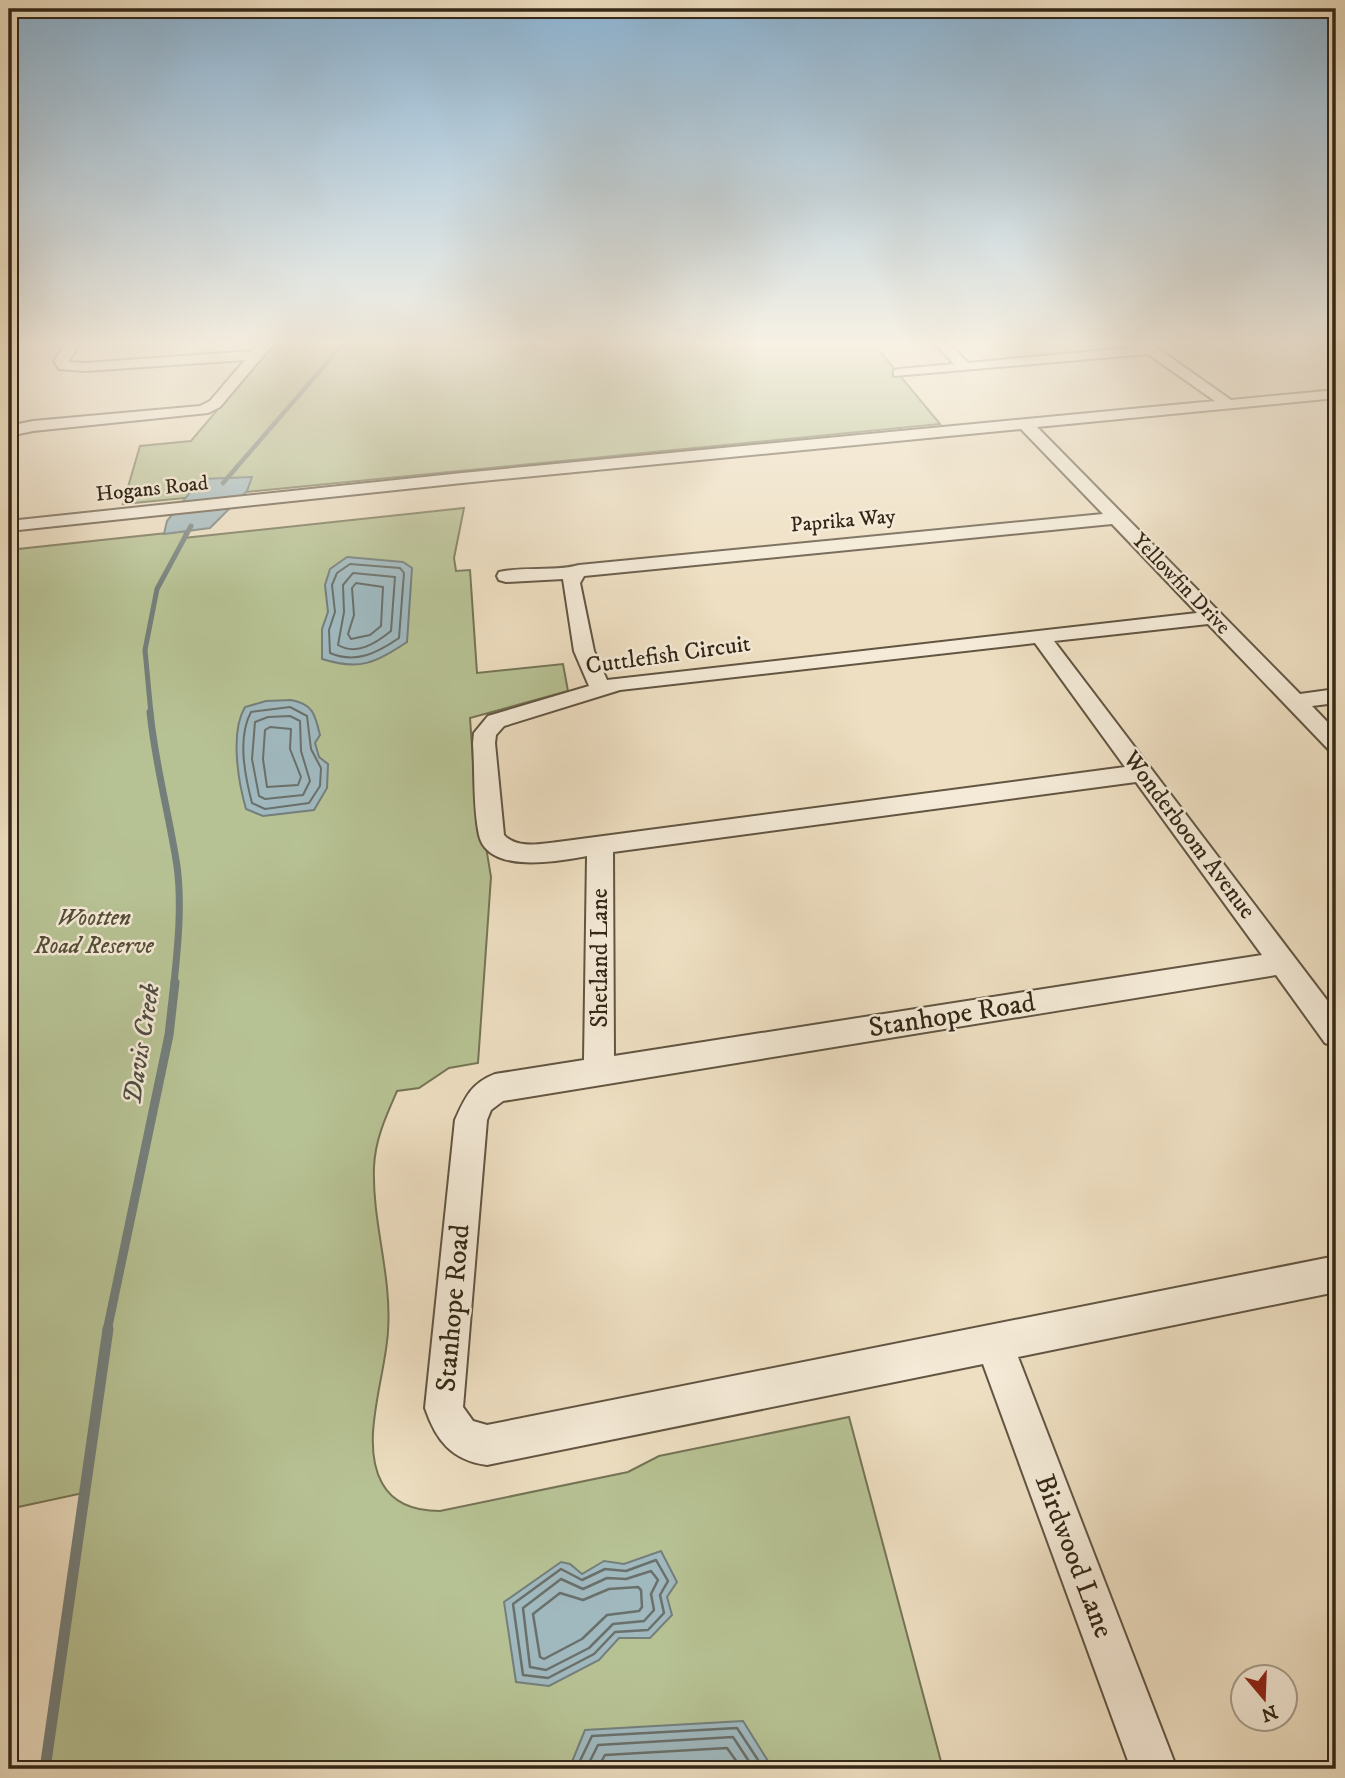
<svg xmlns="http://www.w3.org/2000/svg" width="1345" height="1778" font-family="'IM FELL DW Pica',serif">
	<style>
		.green { fill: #b7c294; stroke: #757456; stroke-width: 2 }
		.water { fill: #a0b9bf; stroke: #747f7c; stroke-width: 2 }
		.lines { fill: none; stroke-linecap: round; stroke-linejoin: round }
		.shore-far1 { stroke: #6a706b; stroke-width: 2 }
		.shore { stroke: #6a706b; stroke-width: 2.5 }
		.stream-far4 { stroke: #747f7c; stroke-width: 4.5 }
		.stream-far3 { stroke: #747f7c; stroke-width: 5 }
		.stream-far2 { stroke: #747f7c; stroke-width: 7 }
		.stream-far1 { stroke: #747f7c; stroke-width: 9 }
		.stream { stroke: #747f7c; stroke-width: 11 }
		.minor-casing { stroke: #625542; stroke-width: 4 }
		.minor { fill: #f4ead7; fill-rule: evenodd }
		.labels { text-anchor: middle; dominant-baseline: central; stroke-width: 5; stroke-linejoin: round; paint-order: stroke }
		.far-street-label { font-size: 21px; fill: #332717; stroke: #f4ead7 }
		.street-label { font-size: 24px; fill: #332717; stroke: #f4ead7 }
		.park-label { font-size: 24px; font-style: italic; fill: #544e36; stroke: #f4ead7 }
		.water-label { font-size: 26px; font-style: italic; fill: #4e4c41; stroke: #f4ead7 }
		.near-street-label { font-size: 28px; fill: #332717; stroke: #f4ead7 }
	</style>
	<rect width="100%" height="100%" fill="#eedfc2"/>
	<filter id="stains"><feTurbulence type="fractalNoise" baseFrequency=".00286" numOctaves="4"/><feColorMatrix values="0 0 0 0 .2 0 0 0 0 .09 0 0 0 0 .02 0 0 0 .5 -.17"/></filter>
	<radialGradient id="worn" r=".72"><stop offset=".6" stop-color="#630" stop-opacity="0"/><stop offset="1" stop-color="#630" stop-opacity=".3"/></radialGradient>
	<g class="green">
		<polygon points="274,343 873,343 940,424 123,504 140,446 191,441"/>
		<path d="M464 508 454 558 456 571 470 570 477 673 563 664 568 691 470 718 474 774 491 877 478 1063 449 1068 419 1088 397 1091C386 1116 375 1140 374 1167 372 1223 392 1275 388 1331 386 1375 359 1442 382 1483 394 1505 417 1511 440 1511L628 1472 659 1456 849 1417 943 1769H45L83 1493 9 1509V550L186 531 183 538Z"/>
	</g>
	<g class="water">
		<polygon points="252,477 247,491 210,528 164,534 167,521 201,479"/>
		<path d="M347 557 403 562 412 568 407 642C375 663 360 671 322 659V629L328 612 325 585 330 569Z"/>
		<path d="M291 700C313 704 315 714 320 735L315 743 319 757 328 764 327 788 314 810 263 816 246 809C238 781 230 732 245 707L266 701Z"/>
		<polygon points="661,1551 677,1582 667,1597 672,1615 650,1638 619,1638 599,1660 549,1686 516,1682 504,1602 561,1562 570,1564 582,1574 604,1561 624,1564"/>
		<polygon points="743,1721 773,1769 569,1769 585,1730"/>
	</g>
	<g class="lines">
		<g class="shore-far1">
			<path d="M350 564 400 568 404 573 399 638C377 653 356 664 330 653L329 630 335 612 332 585 337 573Z"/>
			<path d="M353 573 395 577 391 631C376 643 357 656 338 645L344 612 343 585Z"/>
			<polygon points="356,583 383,587 381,626 370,635 351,639 348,634 354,615 352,588"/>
			<path d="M290 707 307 716 311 749 321 768 320 786 309 803 265 809 252 803C245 776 237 738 251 712Z"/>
			<polygon points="290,716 300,721 301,751 310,781 303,795 265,799 259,796 252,759 255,722 268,717"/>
			<polygon points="270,727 291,729 290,749 301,777 298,785 267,787 263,759 265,730"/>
		</g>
		<g class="shore">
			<polygon points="656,1560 668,1581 660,1595 664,1613 648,1630 615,1632 594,1654 548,1678 523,1675 513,1604 561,1569 582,1580 605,1569 626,1571"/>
			<polygon points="651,1571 658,1580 651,1594 654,1610 644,1621 613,1624 589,1648 546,1670 530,1667 523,1608 561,1579 583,1589 607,1578 626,1579"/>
			<polygon points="638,1587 641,1590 642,1607 639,1611 607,1615 582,1639 544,1659 540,1657 533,1614 560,1593 583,1600 609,1589"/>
			<polyline points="576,1769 592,1736 737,1728 764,1769"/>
			<polyline points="586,1769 598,1745 733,1737 754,1769"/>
			<polyline points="597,1769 605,1755 727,1748 742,1769"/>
		</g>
		<polyline class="stream-far4" points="223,483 344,343"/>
		<polyline class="stream-far3" points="151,714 145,650 157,589 191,526"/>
		<path class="stream-far2" d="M150 712C155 764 169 814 177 866 182 904 178 945 174 983"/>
		<polyline class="stream-far1" points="107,1331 169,1035 175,982"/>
		<polyline class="stream" points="45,1769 108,1329"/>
		<defs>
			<g id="minor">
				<polygon points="66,343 80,343 68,362 85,363 253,351 260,343 274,343 220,407 208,413 33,431 9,436 9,426 33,421 200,406 210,401 245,360 85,371 59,369 54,361"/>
				<path d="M934 343H949L968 363 1138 347 1134 343H1150L1231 400 1336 390V398L1037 427 1300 694 1336 689V703L1312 706 1336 731V751L1328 749 1208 624 1054 641 1336 1012V1047L1325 1043 1276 975 503 1101 491 1110 487 1120 463 1407 473 1421 487 1425 1336 1256V1292L1018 1357 1177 1769H1131L983 1364 487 1465C451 1460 436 1440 425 1408L455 1120C465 1098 471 1083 495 1074L584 1060 587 856C560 861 488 875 479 835 473 806 475 773 473 743L474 733 488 716 589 686 574 651 563 579 506 582 499 580 497 576 499 572C526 566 554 572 579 565L1103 514 1021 429 462 483 9 531V521L462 473 1215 401 1148 354 894 376V370L899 369 954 364ZM1112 524 1197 613 607 680 594 651 580 583 584 576ZM1035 643 1125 767 558 842C541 844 517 849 504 835L495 743 496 735 504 726 620 690ZM1136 782 1262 955 614 1056 613 852Z"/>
			</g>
		</defs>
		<use href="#minor" class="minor-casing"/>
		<use href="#minor" class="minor"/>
	</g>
	<linearGradient id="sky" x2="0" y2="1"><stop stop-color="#8bb6d8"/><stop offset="0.58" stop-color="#f7f1e4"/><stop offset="1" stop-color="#f7f1e4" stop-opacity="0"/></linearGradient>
	<rect width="1345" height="592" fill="url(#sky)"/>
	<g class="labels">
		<g class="far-street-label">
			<text transform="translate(152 489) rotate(-6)">Hogans Road</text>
			<text transform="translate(843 521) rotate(-5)">Paprika Way</text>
			<text transform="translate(1181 584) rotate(46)">Yellowfin Drive</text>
		</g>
		<g class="street-label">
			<text transform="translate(668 655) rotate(-8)">Cuttlefish Circuit</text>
			<text transform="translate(1189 835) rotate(53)">Wonderboom Avenue</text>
			<text transform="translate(600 958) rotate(-90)">Shetland Lane</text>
		</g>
		<g class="park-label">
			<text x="94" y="918">Wootten<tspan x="94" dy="28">Road Reserve</tspan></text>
		</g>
		<g class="water-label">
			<text transform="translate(142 1044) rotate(-81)">Davis Creek</text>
		</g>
		<g class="near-street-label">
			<text transform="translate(952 1015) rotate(-9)">Stanhope Road</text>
			<text transform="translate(453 1308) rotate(-85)">Stanhope Road</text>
			<text transform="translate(1074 1556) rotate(69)">Birdwood Lane</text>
		</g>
	</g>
	<rect width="1345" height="1778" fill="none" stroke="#eedfc2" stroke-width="35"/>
	<rect x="10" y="10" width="1324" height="1757" fill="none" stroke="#332717" stroke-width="3.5"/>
	<rect x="18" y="18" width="1310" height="1743" fill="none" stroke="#332717" stroke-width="2"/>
	<g transform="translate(1264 1698) rotate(161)"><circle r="33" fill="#f4ead7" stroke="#a79c8a" stroke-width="2"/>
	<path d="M0-5L12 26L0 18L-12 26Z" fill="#8f2418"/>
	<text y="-10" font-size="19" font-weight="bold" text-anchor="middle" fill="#332717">N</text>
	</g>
	<rect width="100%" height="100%" filter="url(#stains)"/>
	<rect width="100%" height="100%" fill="url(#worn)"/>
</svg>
